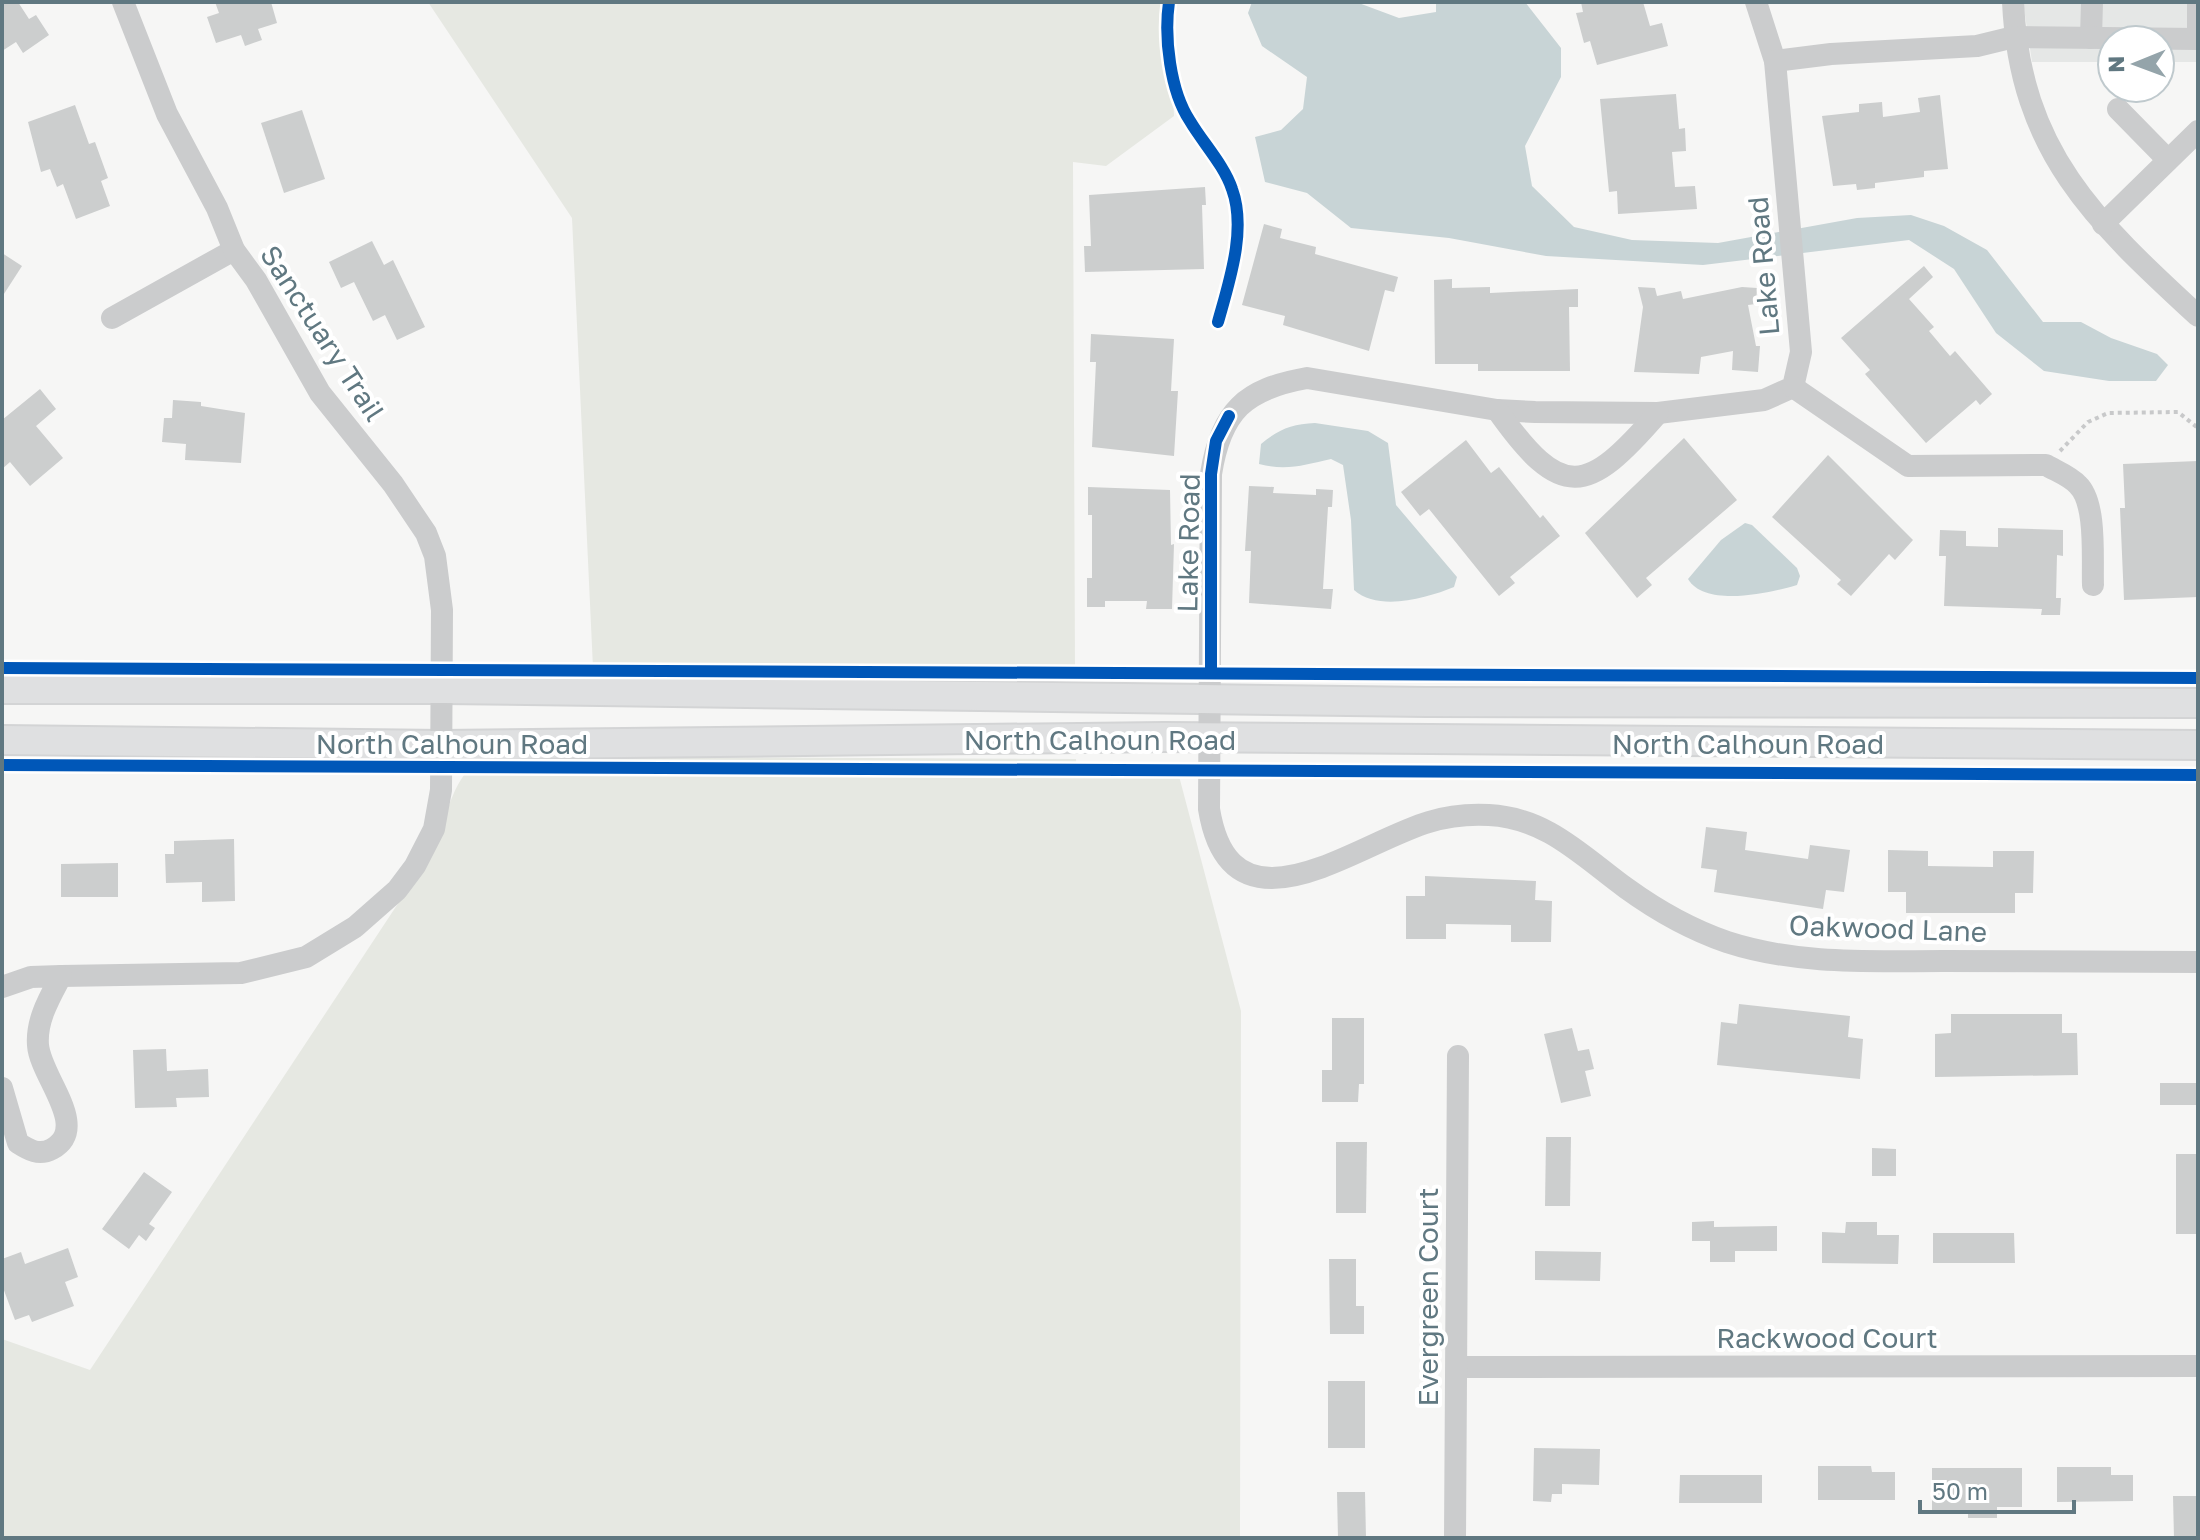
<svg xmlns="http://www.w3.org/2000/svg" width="2200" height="1540" font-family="'Golos Text',sans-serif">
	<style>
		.built { fill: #e5e7e6 }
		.green { fill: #e6e8e2 }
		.water { fill: #c8d4d6 }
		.building { fill: #cccece }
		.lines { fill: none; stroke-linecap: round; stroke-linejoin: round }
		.major-casing { stroke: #d3d4d5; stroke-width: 32 }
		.path { stroke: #c8c9ca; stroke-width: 4; stroke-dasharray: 4 4; stroke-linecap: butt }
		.minor { stroke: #cbcccd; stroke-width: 22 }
		.major { stroke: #dfe0e1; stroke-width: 28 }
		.cycleway-casing { stroke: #fff; stroke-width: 17 }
		.cycleway { stroke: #0057b8; stroke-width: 12 }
		.labels { text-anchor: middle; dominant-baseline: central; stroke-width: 8; stroke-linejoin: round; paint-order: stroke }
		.street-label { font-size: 28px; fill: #607881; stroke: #fff }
	</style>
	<rect width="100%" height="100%" fill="#f6f6f5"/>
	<polygon class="built" points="2023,2 2198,2 2198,62 2160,62 2160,40 2112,40 2112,62 2032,62"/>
	<g class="green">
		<polygon points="428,2 1169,2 1174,116 1106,166 1073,162 1075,669 593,668 572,218"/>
		<path d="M488 756 1076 759 1077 777 1179 776 1241 1011 1240 1538H2V1339L90 1370 434 849C447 818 453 769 488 756Z"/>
	</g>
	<g class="water">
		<polygon points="1252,2 1356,2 1399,18 1436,12 1436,2 1525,2 1561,48 1561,77 1525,146 1532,186 1574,227 1632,240 1718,243 1857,218 1911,215 1944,226 1987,250 2043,322 2081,322 2111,338 2157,354 2168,365 2156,381 2109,381 2044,371 1996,333 1954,269 1909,240 1703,265 1546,256 1449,238 1351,228 1307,193 1265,182 1255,137 1281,130 1303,109 1307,77 1262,46 1248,13"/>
		<path d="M1315 423 1368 431 1388 443 1396 505 1457 577 1454 587C1427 598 1379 612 1354 590L1351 520 1343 465 1331 459C1305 465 1286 471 1259 464L1261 444C1279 429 1292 424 1315 423Z"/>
		<path d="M1745 523 1752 525 1797 568 1800 576 1797 585C1770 593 1705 608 1688 579L1721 540Z"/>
	</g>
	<g class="building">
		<polygon points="2,2 18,2 29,19 36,15 49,35 23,53 16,42 2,51"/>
		<polygon points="215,2 271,2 277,23 258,29 262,40 245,46 241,35 216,43 207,17 219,13"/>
		<polygon points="1581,2 1643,2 1650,26 1662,23 1668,46 1597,65 1590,41 1584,43 1576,13 1583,12"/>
		<polygon points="1676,94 1679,129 1685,128 1686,151 1672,152 1675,187 1695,186 1697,209 1618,214 1617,191 1609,192 1600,99"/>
		<polygon points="1940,95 1948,169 1924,171 1924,177 1875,183 1875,188 1857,190 1856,184 1833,186 1822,116 1859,112 1859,104 1882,102 1883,117 1920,112 1918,98"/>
		<polygon points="75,105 89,144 95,142 108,178 101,181 110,206 76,219 63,184 57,187 50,169 41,172 28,122"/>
		<polygon points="302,110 325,179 284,193 261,123"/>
		<polygon points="1205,187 1206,205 1202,205 1204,269 1085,272 1084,246 1091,246 1089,195"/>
		<polygon points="1264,224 1282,229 1280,238 1316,247 1315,254 1398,277 1394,292 1385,290 1369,351 1283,325 1285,316 1242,305"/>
		<polygon points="372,241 384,265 393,260 425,327 397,340 385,315 373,321 354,282 341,288 329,262"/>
		<polygon points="2,253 22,266 2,297"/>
		<polygon points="1924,266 1933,277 1909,299 1934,327 1929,331 1950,356 1955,351 1992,394 1980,405 1976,400 1926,443 1865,374 1870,370 1841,338"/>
		<polygon points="1452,279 1452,288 1490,287 1490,293 1578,289 1578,307 1569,307 1570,371 1478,371 1478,364 1435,364 1434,280"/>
		<polygon points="1638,287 1655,288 1657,296 1681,291 1683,299 1742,287 1757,288 1756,304 1748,305 1756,346 1760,346 1758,372 1732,370 1733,351 1701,357 1699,374 1634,372 1643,307"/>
		<polygon points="1091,334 1174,339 1171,391 1178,391 1174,456 1092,447 1096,362 1090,362"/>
		<polygon points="40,389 56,409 36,426 63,458 30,486 10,462 2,469 2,420"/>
		<polygon points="173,400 201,402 201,406 245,413 241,463 185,460 186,444 162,442 164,418 172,418"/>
		<polygon points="1684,438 1737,500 1646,578 1652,585 1637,598 1585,533"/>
		<polygon points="1466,440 1491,473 1499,467 1540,518 1543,515 1560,536 1510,577 1515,583 1499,596 1429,509 1420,516 1401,492"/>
		<polygon points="1828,455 1913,540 1895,560 1889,554 1851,596 1837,584 1841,580 1772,517"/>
		<polygon points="2198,461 2198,597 2124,600 2120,508 2125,508 2123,464"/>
		<polygon points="1249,486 1274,487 1273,493 1316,495 1316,489 1333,490 1332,507 1328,507 1323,589 1333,589 1331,609 1249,603 1251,551 1245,551"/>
		<polygon points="1088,487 1170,490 1171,545 1174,544 1172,609 1146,609 1147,601 1105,601 1105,607 1087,607 1087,578 1092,578 1092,515 1088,515"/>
		<polygon points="1998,528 2063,530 2063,556 2057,555 2056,598 2061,598 2060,615 2041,615 2042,609 1944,606 1946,556 1939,556 1940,530 1966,531 1966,546 1998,547"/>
		<polygon points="1706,827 1747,832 1745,850 1808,859 1810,845 1850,850 1844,892 1826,890 1823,909 1714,892 1717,870 1701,868"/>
		<polygon points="234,839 235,901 202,902 202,882 166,883 165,854 174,854 174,841"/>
		<polygon points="1888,850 1928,851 1928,866 1993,867 1993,851 2034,851 2033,893 2015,893 2015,913 1906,913 1906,892 1888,892"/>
		<polygon points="118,863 118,897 61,897 61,864"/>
		<polygon points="1425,876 1536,881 1535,900 1552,901 1551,942 1511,942 1511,925 1446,924 1446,939 1406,939 1406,896 1425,896"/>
		<polygon points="1739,1004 1850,1016 1848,1037 1863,1039 1860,1079 1717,1065 1721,1022 1737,1024"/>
		<polygon points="1951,1014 2062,1014 2062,1033 2077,1033 2078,1075 1935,1077 1935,1034 1951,1033"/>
		<polygon points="1332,1018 1364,1018 1364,1084 1359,1084 1358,1102 1322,1102 1322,1070 1332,1070"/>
		<polygon points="1572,1028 1578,1051 1589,1049 1594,1069 1585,1071 1591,1096 1561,1103 1544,1034"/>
		<polygon points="166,1049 167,1071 208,1069 209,1097 176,1098 177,1107 135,1108 133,1050"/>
		<rect x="2160" y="1083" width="38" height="22"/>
		<polygon points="1546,1137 1571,1137 1570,1206 1545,1206"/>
		<polygon points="1336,1142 1367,1142 1366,1213 1336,1213"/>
		<polygon points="1872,1148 1896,1149 1896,1176 1872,1176"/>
		<rect x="2176" y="1154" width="22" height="80"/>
		<polygon points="144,1172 172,1192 149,1224 155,1228 146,1241 139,1235 129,1249 102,1229"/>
		<polygon points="1714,1221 1714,1227 1777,1226 1777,1251 1735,1251 1735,1262 1710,1262 1710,1241 1692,1241 1692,1222"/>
		<polygon points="1846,1222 1877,1222 1877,1235 1899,1235 1898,1264 1822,1263 1822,1232 1845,1233"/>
		<polygon points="1933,1233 2014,1233 2015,1263 1933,1263"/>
		<polygon points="68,1248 78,1277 65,1282 74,1306 32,1322 29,1315 15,1320 2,1285 2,1259 21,1252 25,1264"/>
		<polygon points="1535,1251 1601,1252 1600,1281 1535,1280"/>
		<polygon points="1329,1259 1356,1259 1356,1306 1364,1306 1364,1334 1330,1334"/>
		<rect x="1328" y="1381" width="37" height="67"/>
		<polygon points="1534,1448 1600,1449 1599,1485 1562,1484 1562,1494 1552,1494 1551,1502 1533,1501"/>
		<polygon points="1818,1466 1871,1466 1872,1472 1895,1472 1895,1500 1818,1500"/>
		<polygon points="2057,1467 2111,1467 2111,1475 2133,1475 2133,1501 2057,1502"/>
		<polygon points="1932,1468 2022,1468 2022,1507 1997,1507 1997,1518 1968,1518 1968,1511 1932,1512"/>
		<polygon points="1680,1475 1762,1475 1762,1503 1679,1503"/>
		<polygon points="1337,1492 1365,1492 1366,1538 1338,1538"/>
		<polygon points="2173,1496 2198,1496 2198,1538 2174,1538"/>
	</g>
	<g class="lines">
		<defs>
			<g id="major">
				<polyline points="2,689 444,689 1426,702 2198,703"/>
				<polyline points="2,740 442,745 1164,737 2198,745"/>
			</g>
		</defs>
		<use href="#major" class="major-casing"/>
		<polyline class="path" points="2060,451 2088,422 2108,413 2178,412 2198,428"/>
		<g class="minor">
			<path d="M1756 2 1775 61 1801 352 1793 387 1764 400 1658 413 1535 412 1497 410 1307 378C1245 389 1221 411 1211 474L1209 809C1231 944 1357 843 1429 822 1448 816 1470 814 1489 815 1547 818 1582 856 1626 888 1655 909 1692 930 1727 942 1798 965 1870 961 1943 961 2028 961 2113 961 2198 962"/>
			<path d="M2013 2C2020 152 2095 221 2198 316"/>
			<polyline points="2091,38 2092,2"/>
			<polyline points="2198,39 2198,2"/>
			<polyline points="1775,61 1831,54 1977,46 2014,37 2198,39"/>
			<polyline points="2118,109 2168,160"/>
			<polyline points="2103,224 2198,131"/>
			<polyline points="112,318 234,250"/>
			<path d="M1793 387 1908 466 2046 465C2056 471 2070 476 2078 485 2097 503 2092 560 2093 585"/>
			<path d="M1497 410C1562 502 1587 495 1658 413"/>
			<polyline points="61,976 241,973 306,957 355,927 397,890 415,866 434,829 441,790 442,610 435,556 426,533 393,484 320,393 256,280 234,250 217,208 167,114 123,2"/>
			<path d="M2 987 31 977 61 976C50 997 36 1020 38 1045 40 1077 91 1127 52 1149 39 1156 29 1150 18 1143L2 1088"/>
			<polyline points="1457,1367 2198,1366"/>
			<polyline points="1455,1538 1458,1056"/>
		</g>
		<use href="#major" class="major"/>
		<defs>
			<g id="cycleway">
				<path d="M1169 2C1164 37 1170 91 1190 121 1203 143 1224 165 1232 189 1247 230 1229 282 1218 322"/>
				<polyline points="2,668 2198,678"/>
				<polyline points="1211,673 1211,474 1216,441 1229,416"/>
				<polyline points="2,765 2198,775"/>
			</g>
		</defs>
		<use href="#cycleway" class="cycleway-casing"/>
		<use href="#cycleway" class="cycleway"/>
	</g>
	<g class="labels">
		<g class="street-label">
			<text transform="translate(1763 266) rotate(-95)">Lake Road</text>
			<text transform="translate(323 333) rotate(57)">Sanctuary Trail</text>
			<text transform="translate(1188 543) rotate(-89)">Lake Road</text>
			<text x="1100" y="739">North Calhoun Road</text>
			<text x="452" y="743">North Calhoun Road</text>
			<text x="1748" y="743">North Calhoun Road</text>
			<text transform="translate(1888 928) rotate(2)">Oakwood Lane</text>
			<text transform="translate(1427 1297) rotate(-90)">Evergreen Court</text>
			<text x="1827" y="1337">Rackwood Court</text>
		</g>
	</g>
	<rect width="2200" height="1540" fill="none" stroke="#607881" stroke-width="8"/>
	<g transform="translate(2136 64) rotate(269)"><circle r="38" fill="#ffffff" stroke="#bfc9cd" stroke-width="2"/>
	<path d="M0-6L14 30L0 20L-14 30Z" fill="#94a4aa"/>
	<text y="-12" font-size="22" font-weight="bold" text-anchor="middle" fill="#607881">N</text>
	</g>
	<path d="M1920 1500v12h154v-12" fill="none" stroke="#607881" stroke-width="4"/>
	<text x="1932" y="1500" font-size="24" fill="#607881" stroke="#ffffff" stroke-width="6" paint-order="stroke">50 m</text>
</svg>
